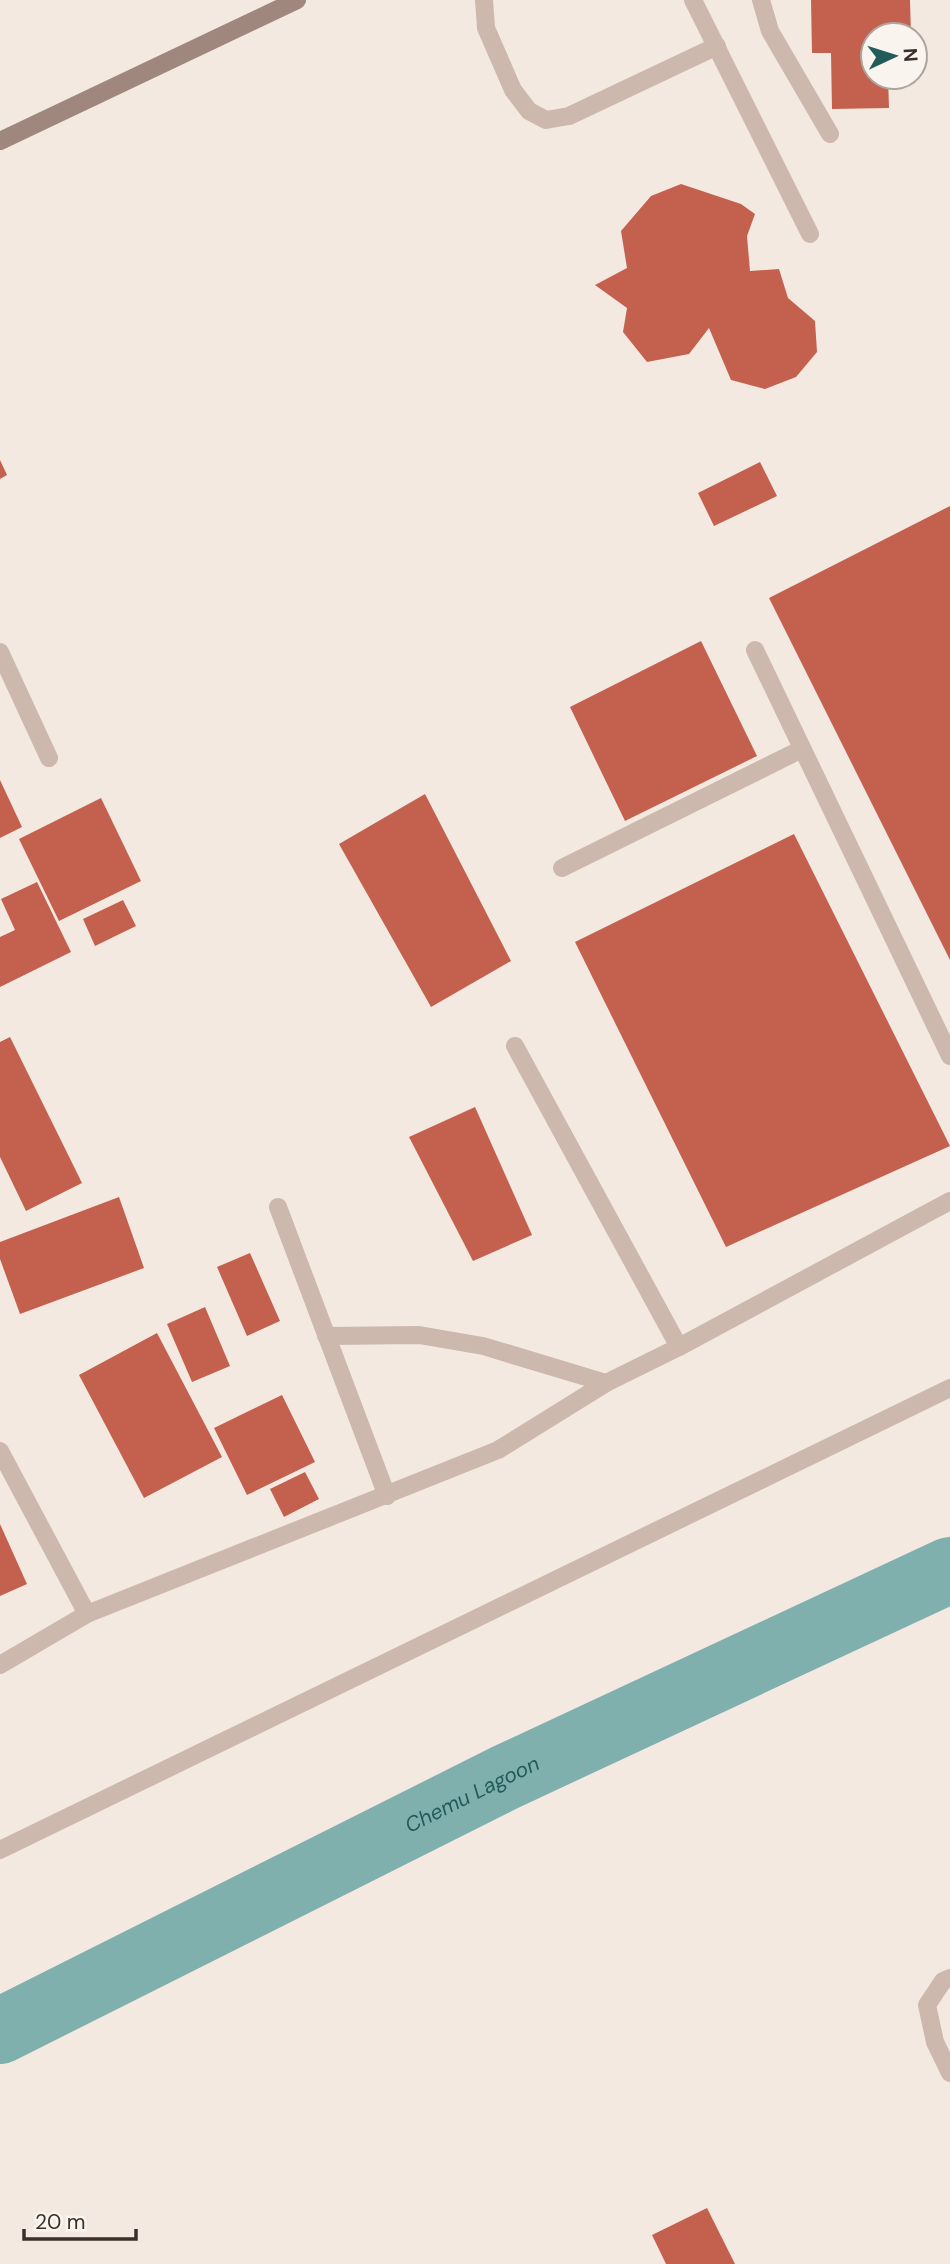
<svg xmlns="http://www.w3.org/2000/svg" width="950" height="2264" font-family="'DM Sans',sans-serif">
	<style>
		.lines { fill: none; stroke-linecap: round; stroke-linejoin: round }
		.river { stroke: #80b0ae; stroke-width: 66 }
		.building { fill: #c4614e }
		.lane { stroke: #ccb8ad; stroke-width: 18 }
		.street { stroke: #ccb8ad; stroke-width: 18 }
		.secondary { stroke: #a0877e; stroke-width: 18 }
		.labels { text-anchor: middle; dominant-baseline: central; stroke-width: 5; stroke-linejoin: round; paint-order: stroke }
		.water-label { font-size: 21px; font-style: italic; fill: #215c5b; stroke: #faf4ee }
	</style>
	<rect width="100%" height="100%" fill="#f3e9e1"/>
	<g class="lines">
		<path class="river" id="s1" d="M0 2031 504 1778 950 1570"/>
	</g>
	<g class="building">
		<polygon points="811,0 910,0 911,35 873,35 873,77 888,77 889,108 832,109 831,53 812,53"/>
		<polygon points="681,184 741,204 755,214 747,236 750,271 779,269 788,298 815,321 817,352 796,377 765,389 731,380 709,328 689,354 647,362 623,332 627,308 595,285 627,268 621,231 651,196"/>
		<polygon points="0,460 7,475 0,479"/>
		<polygon points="760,462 777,496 714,526 698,493"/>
		<polygon points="950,506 950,960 769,598"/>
		<polygon points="701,641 757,756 625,821 570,707"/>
		<polygon points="0,780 22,827 0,838"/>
		<polygon points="425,794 511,961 431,1007 339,844"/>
		<polygon points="101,798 141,881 59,921 19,839"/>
		<polygon points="794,834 950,1146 726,1247 575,942"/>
		<polygon points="37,882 71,952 0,987 0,937 15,930 1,899"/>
		<polygon points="123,900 136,926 95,946 83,919"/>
		<polygon points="10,1037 82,1183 26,1211 0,1157 0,1042"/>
		<polygon points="475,1107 532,1235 473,1261 409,1137"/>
		<polygon points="119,1197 144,1268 20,1314 0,1259 0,1242"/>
		<polygon points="250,1253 280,1321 247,1336 217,1267"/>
		<polygon points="205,1307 230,1366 192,1382 167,1324"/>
		<polygon points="157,1333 222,1457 144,1498 79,1375"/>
		<polygon points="282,1395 315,1462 247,1495 214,1428"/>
		<polygon points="305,1472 319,1499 284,1517 270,1489"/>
		<polygon points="0,1524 27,1584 0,1596"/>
		<polygon points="707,2208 735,2264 666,2264 652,2235"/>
	</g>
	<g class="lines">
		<g class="lane">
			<polyline points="484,0 486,28 513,90 529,111 546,120 569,116 717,46"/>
			<polyline points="693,0 810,234"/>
			<polyline points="761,0 770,31 830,134"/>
			<polyline points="755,650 950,1056"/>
			<polyline points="562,868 802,749"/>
			<polyline points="515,1046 679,1347"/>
			<polyline points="278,1207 387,1496"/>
			<polyline points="326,1336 419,1335 483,1346 606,1383"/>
			<polyline points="0,1451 87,1614 0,1665"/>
			<polyline points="87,1614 498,1450 606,1383 679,1347 950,1201"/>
			<polyline points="950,1978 943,1981 927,2005 935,2042 950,2073"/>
		</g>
		<g class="street">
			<polyline points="0,652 49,758"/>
			<polyline points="0,1850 950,1388"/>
		</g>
		<polyline class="secondary" points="0,141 297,0"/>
	</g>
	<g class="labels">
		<g class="water-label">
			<text stroke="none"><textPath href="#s1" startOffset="528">Chemu Lagoon</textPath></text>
		</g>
	</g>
	<g transform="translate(894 56) rotate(86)"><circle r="33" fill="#faf4ee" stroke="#ada5a0" stroke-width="2"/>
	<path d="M0-5L12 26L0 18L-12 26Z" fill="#215c5b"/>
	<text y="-10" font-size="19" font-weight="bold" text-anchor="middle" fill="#3a2f2b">N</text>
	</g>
	<path d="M24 2229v10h112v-10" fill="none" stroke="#3a2f2b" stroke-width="3.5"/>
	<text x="35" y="2229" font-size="21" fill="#3a2f2b" stroke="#faf4ee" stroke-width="5" paint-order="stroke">20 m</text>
</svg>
